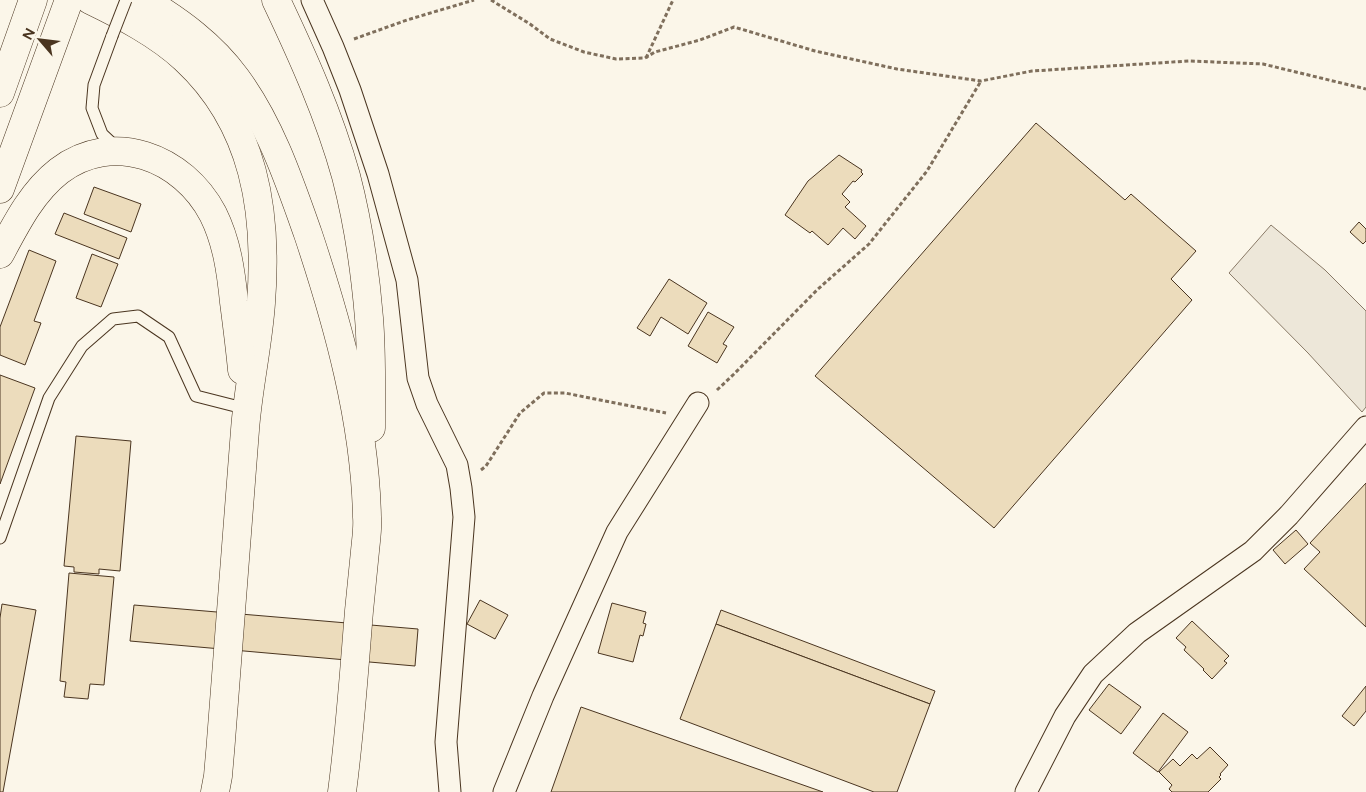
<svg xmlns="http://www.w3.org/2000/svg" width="1366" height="792" font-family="Figtree,sans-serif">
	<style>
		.parking { fill: #ede7d9; stroke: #887966 }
		.building { fill: #ecdcbc; stroke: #4a3520 }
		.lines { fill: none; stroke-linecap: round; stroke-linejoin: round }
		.lane-casing { stroke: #4a3520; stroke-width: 13 }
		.street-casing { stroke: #4a3520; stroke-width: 23 }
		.highway-casing { stroke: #4a3520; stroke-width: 29 }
		.path { stroke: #7f6f5c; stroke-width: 3; stroke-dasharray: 4 2.5; stroke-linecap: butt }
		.lane { stroke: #fbf6e9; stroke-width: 11 }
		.street { stroke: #fbf6e9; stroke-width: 21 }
		.highway { stroke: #fbf6e9; stroke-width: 28 }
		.lane-bridge-casing { stroke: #4a3520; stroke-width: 13; stroke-linecap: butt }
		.lane-bridge { stroke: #fbf6e9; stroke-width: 11 }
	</style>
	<rect width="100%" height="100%" fill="#fbf6e9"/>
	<polygon class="parking" points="1271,225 1325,270 1366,311 1366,407 1362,412 1308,353 1229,273"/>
	<g class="building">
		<polygon points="1036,123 1125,200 1131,194 1196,251 1171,279 1192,300 994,528 815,376"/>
		<polygon points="839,155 862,170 861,172 863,174 855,182 853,181 842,194 850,202 845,207 866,226 855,239 843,228 828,245 812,231 810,233 785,215 808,181"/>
		<polygon points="94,187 141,204 131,232 84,214"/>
		<polygon points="64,213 127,238 119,259 55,234"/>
		<polygon points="1359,222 1366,229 1366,241 1363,244 1350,232"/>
		<polygon points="29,250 56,261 34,321 41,323 25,365 0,355 0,327"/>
		<polygon points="92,254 118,264 101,307 76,298"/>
		<polygon points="669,279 707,303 688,334 661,317 650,336 637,328"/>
		<polygon points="708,312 734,327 723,344 727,346 717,363 688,346"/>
		<polygon points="0,375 35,388 0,484"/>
		<polygon points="76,436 131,441 120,571 99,569 99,574 74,572 74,567 64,566"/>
		<polygon points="1366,483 1366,627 1304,569 1320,552 1310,543"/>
		<polygon points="1296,530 1308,544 1285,564 1273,550"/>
		<polygon points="69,573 114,577 104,685 90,684 88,699 64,697 66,682 60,681"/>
		<polygon points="480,600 508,615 495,639 467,624"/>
		<polygon points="612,603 646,612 643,623 646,624 643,636 640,635 633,662 598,653"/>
		<polygon points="2,604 36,610 3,792 0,792 0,618"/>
		<polygon points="134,605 418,629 415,666 130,641"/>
		<polygon points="721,610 935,691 930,704 716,624"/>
		<polygon points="1192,621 1229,656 1224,661 1227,663 1212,679 1203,670 1204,669 1184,650 1186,647 1176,638"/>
		<polygon points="716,624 930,704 897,792 874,792 680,719"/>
		<polygon points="1109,684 1141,707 1121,734 1089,710"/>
		<polygon points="1366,686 1366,711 1354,726 1342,716"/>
		<polygon points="581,707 823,792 551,792"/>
		<polygon points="1163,713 1188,732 1158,772 1133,753"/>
		<polygon points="1210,747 1228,765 1220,774 1221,775 1219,777 1221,779 1208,792 1172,792 1169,789 1172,785 1159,772 1173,759 1180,766 1192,754 1197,759"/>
	</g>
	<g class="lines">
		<defs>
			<g id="lane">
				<polyline points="112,36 94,85 92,108 102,134 118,149"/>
				<polyline points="0,538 49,398 82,346 113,319 138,316 169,337 196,396 247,409"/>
			</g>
			<g id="street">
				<polyline points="312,0 333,47 350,90 378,174 407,280 418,378 427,404 457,465 461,488 464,517 446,742 450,792"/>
				<polyline points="504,792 543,696 617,532 698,403"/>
				<polyline points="1026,792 1065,716 1093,674 1137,633 1253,551 1289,515 1366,427"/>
			</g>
			<g id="highway">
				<path d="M90 0C123 16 158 34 185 59 255 124 268 212 261 303 258 346 248 388 245 430 237 546 228 661 218 776L215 792"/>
				<path d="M144 0C179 21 212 45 236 78 270 124 289 180 308 234 338 324 365 421 367 517 368 528 366 540 365 551 363 571 361 591 359 611 354 672 350 732 342 792"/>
				<path d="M276 0C303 57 329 115 346 176 358 222 365 270 369 318 372 354 371 391 371 428"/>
				<polyline points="0,93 33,0"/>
				<polyline points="0,189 69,0"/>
				<path d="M0 254C16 224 32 192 59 171 113 130 183 157 213 214 227 242 231 272 234 302 237 325 240 348 242 370"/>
			</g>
		</defs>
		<use href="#lane" class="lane-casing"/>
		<use href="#street" class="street-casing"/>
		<use href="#highway" class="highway-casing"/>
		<g class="path">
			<polyline points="491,0 530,24 550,39 584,52 616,59 645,58 655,52 700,40 734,27 815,51 897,69 981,81 1032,71 1189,61 1263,64 1366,89"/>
			<polyline points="354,39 407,20 474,0"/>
			<polyline points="646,58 673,0"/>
			<polyline points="717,390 734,374 818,289 869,244 927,171 981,81"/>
			<polyline points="481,470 486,466 520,413 544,393 565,393 666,413"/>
		</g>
		<use href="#lane" class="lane"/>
		<use href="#street" class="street"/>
		<use href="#highway" class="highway"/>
		<defs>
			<polyline id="lane-bridge" points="112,36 126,0"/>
		</defs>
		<use href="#lane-bridge" class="lane-bridge-casing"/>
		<use href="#lane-bridge" class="lane-bridge"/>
	</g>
	<g transform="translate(40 40) rotate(298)" stroke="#fbf6e9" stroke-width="4" paint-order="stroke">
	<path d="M0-4L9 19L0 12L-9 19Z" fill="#4a3520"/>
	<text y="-8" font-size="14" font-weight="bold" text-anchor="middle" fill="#4a3520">N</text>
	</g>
</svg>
